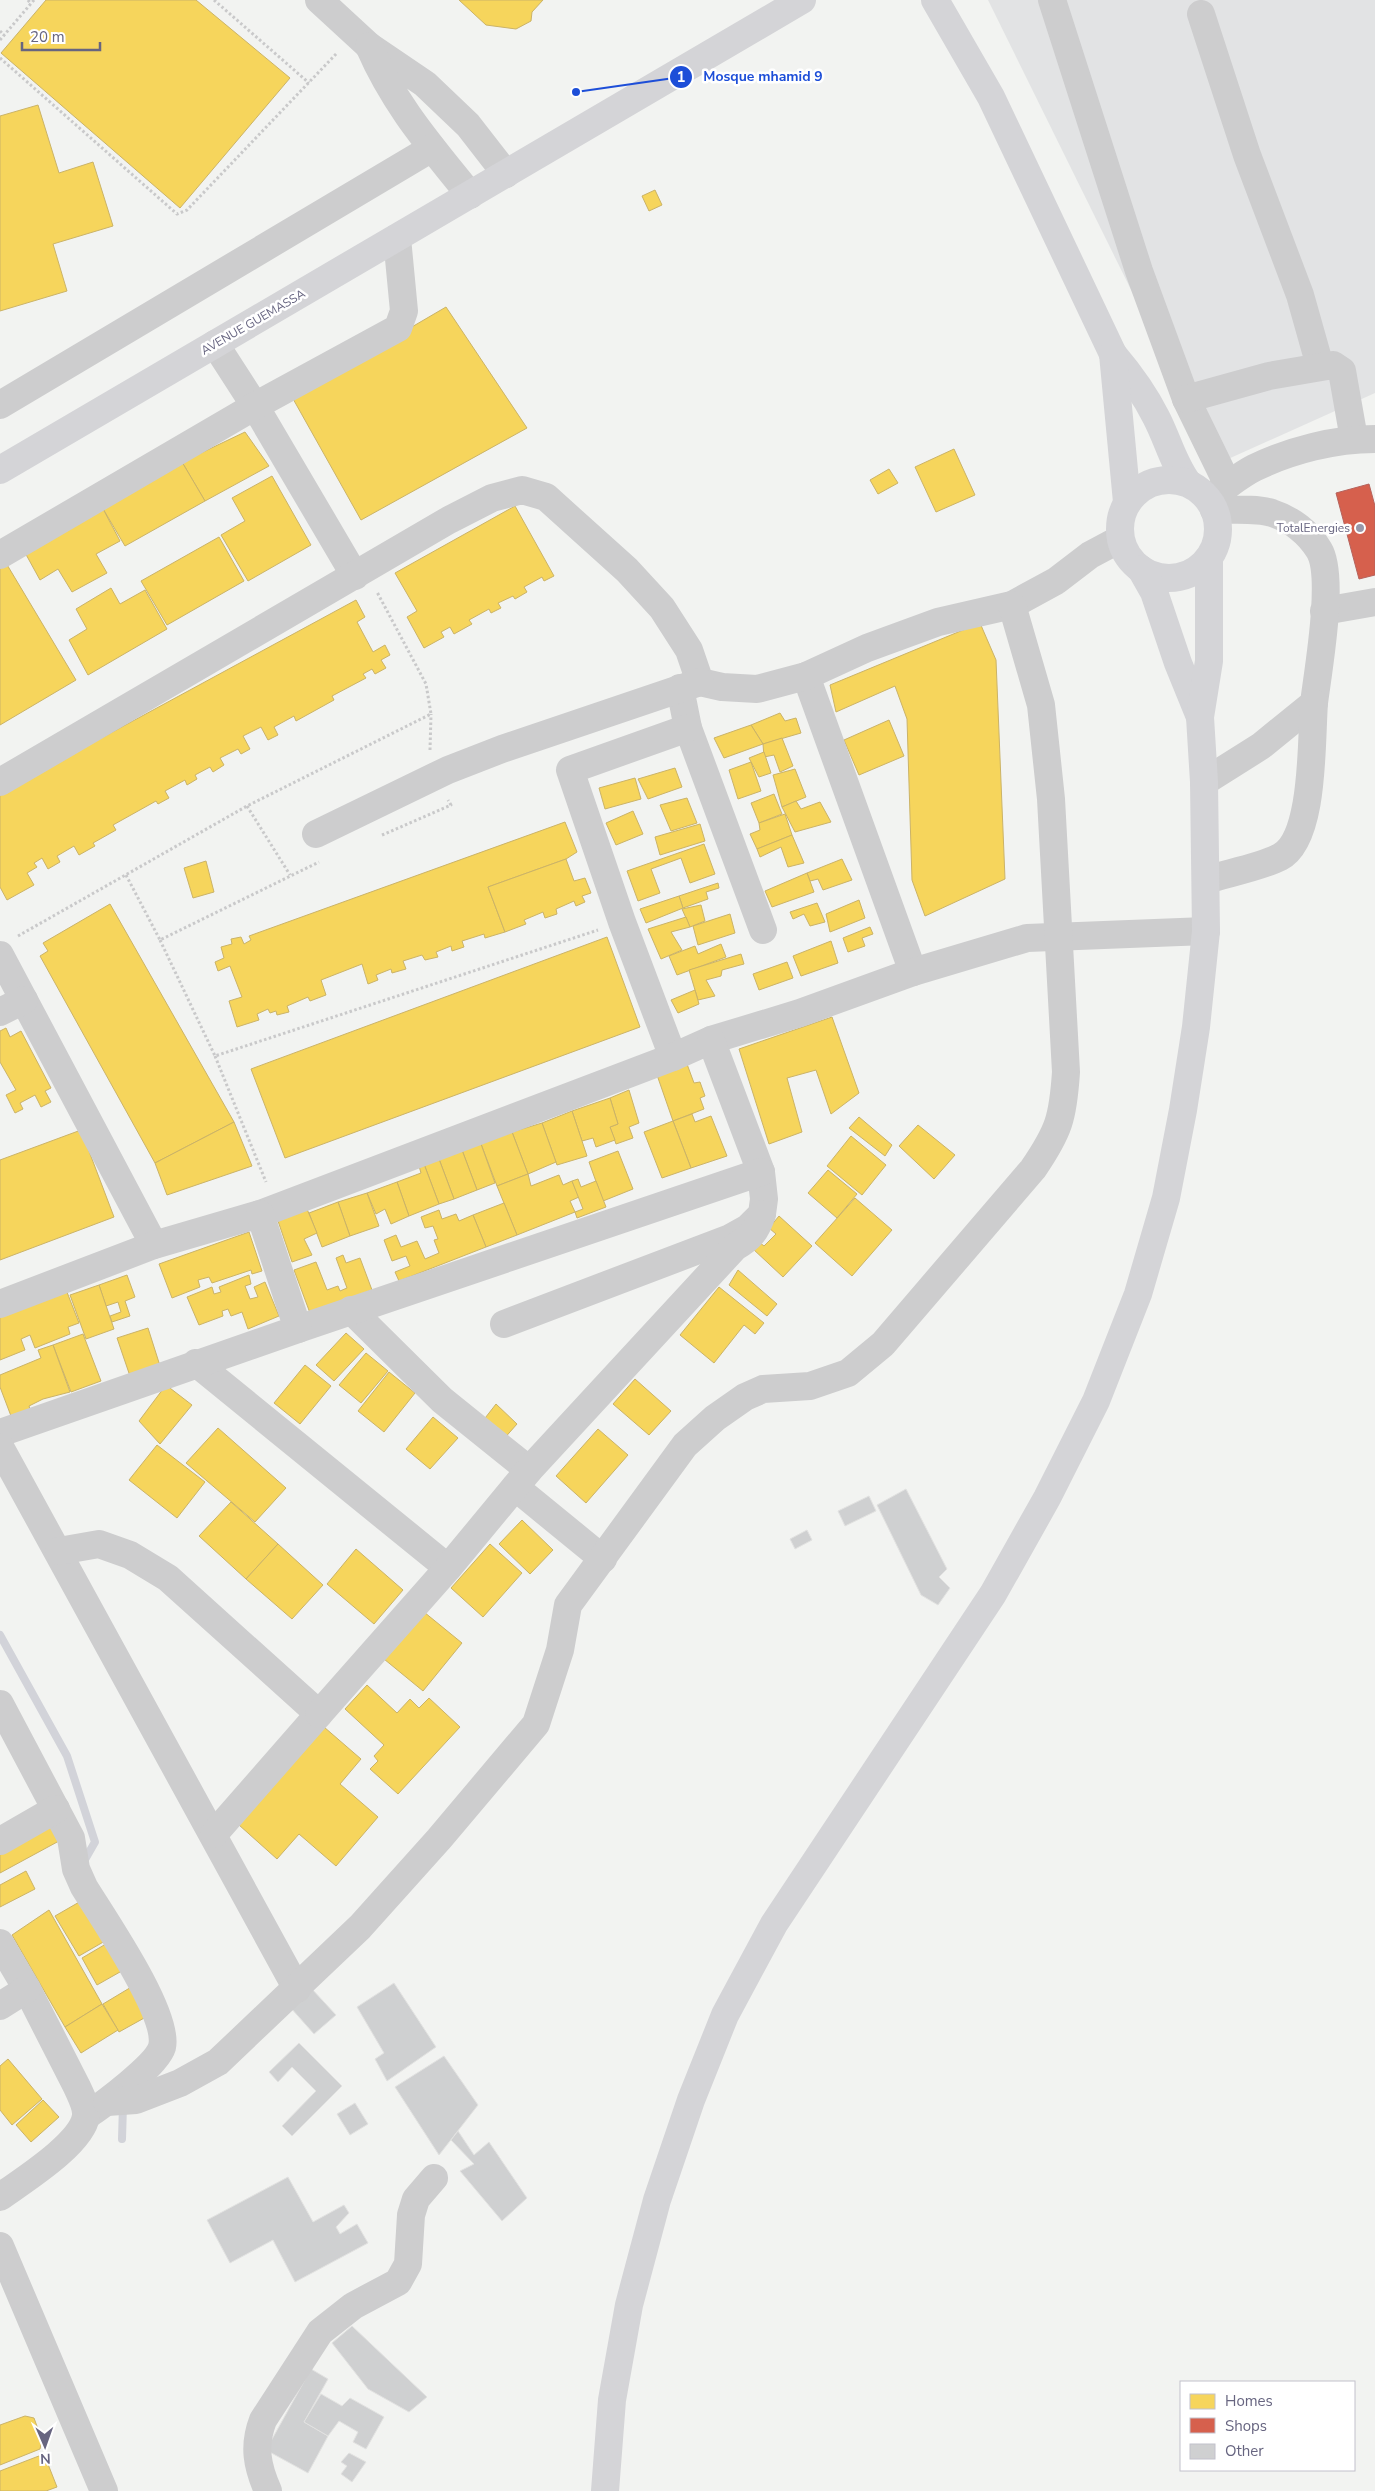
<svg xmlns="http://www.w3.org/2000/svg" width="1375" height="2491" font-family="'Nunito Sans',sans-serif">
	<style>
		.built { fill: #e2e3e4 }
		.homes { fill: #f6d55c; stroke: #cbb367 }
		.shops { fill: #d6604d; stroke: #b5625c }
		.lines { fill: none; stroke-linecap: round; stroke-linejoin: round }
		.stream { stroke: #d2d3d9; stroke-width: 8 }
		.building { fill: #cfd0d1; stroke: #e2e2e1 }
		.path { stroke: #c9c9ca; stroke-width: 3; stroke-dasharray: 2.5 2.5; stroke-linecap: butt }
		.minor { stroke: #cdcdce; stroke-width: 28 }
		.major { stroke: #d4d4d7; stroke-width: 28 }
		.poi-dot { fill: #9897a8; stroke: #fff; stroke-width: 2 }
		.labels { text-anchor: middle; dominant-baseline: central; stroke-width: 5; stroke-linejoin: round; paint-order: stroke }
		.street-label { font-size: 12px; fill: #676580; stroke: #fff }
		.poi-label { font-size: 12px; fill: #676580; stroke: #fff; text-anchor: end }
		.leader { fill: none; stroke: #1d4ed8; stroke-width: 2 }
		.callout-dot { fill: #1d4ed8; stroke: #fff; stroke-width: 2 }
		.mark-label { font-size: 15px; text-anchor: middle; font-weight: bold; fill: #fff }
		.callout-label { font-size: 14px; text-anchor: middle; font-weight: bold; fill: #1d4ed8; stroke: #fff; stroke-width: 5; stroke-linejoin: round; paint-order: stroke }
	</style>
	<rect width="100%" height="100%" fill="#f2f3f1"/>
	<polygon class="built" points="988,0 1375,0 1375,393 1217,464"/>
	<g class="homes">
		<polygon points="46,0 196,0 290,78 180,208 1,53"/>
		<polygon points="459,0 543,0 532,12 531,21 516,29 486,25"/>
		<polygon points="38,105 59,173 93,162 113,226 53,244 67,291 0,311 0,116"/>
		<polygon points="655,190 662,205 649,211 642,196"/>
		<polygon points="446,307 527,428 361,520 292,397"/>
		<polygon points="245,432 269,466 205,501 182,462"/>
		<polygon points="954,449 975,495 936,512 915,467"/>
		<polygon points="182,462 205,501 125,546 102,507"/>
		<polygon points="889,469 898,483 878,494 870,480"/>
		<polygon points="272,476 311,545 248,581 221,535 245,521 232,498"/>
		<polygon points="515,506 554,576 544,581 542,577 524,587 527,592 515,599 513,596 498,603 501,608 491,613 489,609 469,620 472,624 454,634 450,627 441,632 444,637 424,648 407,617 417,611 395,573"/>
		<polygon points="102,507 120,541 96,554 107,573 72,592 58,569 40,580 23,549"/>
		<polygon points="219,537 244,581 167,625 141,581"/>
		<polygon points="6,563 76,680 0,725 0,566"/>
		<polygon points="111,588 120,604 145,590 167,629 88,675 69,640 87,629 76,609"/>
		<polygon points="356,600 365,617 357,622 373,652 385,645 390,655 381,660 386,668 375,674 372,669 363,674 366,678 332,696 334,700 296,721 294,716 274,727 278,735 268,740 261,727 243,736 250,749 241,754 238,749 220,758 224,765 213,772 210,767 195,775 197,779 187,785 185,780 165,791 169,798 158,804 156,801 113,825 116,830 93,843 95,846 79,855 74,846 57,856 60,862 48,869 42,858 34,863 37,867 27,873 34,885 7,900 0,887 0,793"/>
		<polygon points="980,623 996,660 1005,879 925,916 912,880 907,719 895,686 836,712 830,685"/>
		<polygon points="780,713 785,721 796,718 801,733 763,744 751,725"/>
		<polygon points="889,720 904,756 859,775 844,740"/>
		<polygon points="751,725 763,744 724,758 714,738"/>
		<polygon points="782,738 793,766 780,772 774,755 764,757 763,744"/>
		<polygon points="764,752 771,773 759,777 749,758"/>
		<polygon points="751,762 761,791 738,799 729,770"/>
		<polygon points="675,768 682,787 648,799 638,779"/>
		<polygon points="795,769 806,797 782,807 773,775"/>
		<polygon points="635,778 641,799 605,809 599,788"/>
		<polygon points="774,794 782,814 759,823 751,803"/>
		<polygon points="687,798 697,823 671,831 660,805"/>
		<polygon points="796,801 801,809 820,802 831,822 795,832 782,807"/>
		<polygon points="633,811 643,834 616,845 606,823"/>
		<polygon points="785,814 792,835 757,849 750,834 760,830 759,823"/>
		<polygon points="565,822 577,852 566,859 488,887 505,932 485,938 484,934 462,941 464,947 452,951 451,946 436,952 438,957 425,960 422,955 403,961 406,969 392,973 391,969 376,975 378,980 368,984 362,964 321,980 326,995 310,1001 308,997 287,1006 289,1012 277,1015 276,1011 270,1013 268,1009 257,1014 259,1020 237,1027 229,1001 242,997 230,966 218,971 215,962 224,958 221,947 232,944 231,939 241,937 244,944 251,940 249,936"/>
		<polygon points="700,824 705,841 660,855 655,837"/>
		<polygon points="792,835 804,863 788,867 781,847 760,857 757,849"/>
		<polygon points="704,844 715,874 690,883 681,858 651,869 660,893 638,901 627,871"/>
		<polygon points="566,859 574,881 585,878 591,893 582,896 585,902 576,906 574,901 556,909 557,914 545,918 543,912 524,920 526,924 505,932 488,887"/>
		<polygon points="842,859 852,880 823,890 818,879 810,881 807,873"/>
		<polygon points="206,861 214,892 193,898 184,868"/>
		<polygon points="807,873 814,892 772,907 765,891"/>
		<polygon points="718,883 719,888 706,892 708,899 683,908 679,896"/>
		<polygon points="679,896 683,908 646,923 640,909"/>
		<polygon points="859,900 865,918 830,932 826,914"/>
		<polygon points="817,903 825,922 810,926 804,914 793,919 790,912"/>
		<polygon points="110,904 234,1122 155,1163 40,956 48,951 43,943"/>
		<polygon points="701,905 705,921 690,927 682,909"/>
		<polygon points="730,914 735,933 698,945 693,926"/>
		<polygon points="686,917 690,927 671,932 682,950 661,959 648,929"/>
		<polygon points="870,927 873,934 862,938 865,946 848,952 843,938"/>
		<polygon points="607,937 640,1027 285,1158 251,1069"/>
		<polygon points="831,941 838,963 801,976 793,956"/>
		<polygon points="721,944 726,957 677,975 669,956 695,946 698,954"/>
		<polygon points="741,954 744,964 722,970 721,976 706,980 715,996 698,1000 689,970"/>
		<polygon points="787,962 793,978 759,990 753,974"/>
		<polygon points="695,990 699,1004 678,1013 671,1000"/>
		<polygon points="832,1017 859,1093 831,1114 816,1070 787,1078 802,1132 769,1144 739,1049"/>
		<polygon points="6,1028 10,1037 21,1031 51,1088 45,1091 51,1102 41,1107 35,1095 20,1103 23,1109 15,1113 6,1095 16,1090 0,1062 0,1031"/>
		<polygon points="687,1064 694,1083 700,1082 705,1096 700,1098 704,1109 673,1121 657,1075"/>
		<polygon points="629,1090 639,1123 629,1127 633,1138 616,1144 610,1127 618,1124 610,1098"/>
		<polygon points="610,1098 618,1124 610,1127 615,1140 596,1147 593,1138 582,1141 572,1111"/>
		<polygon points="572,1111 587,1156 557,1165 542,1123"/>
		<polygon points="692,1114 695,1122 711,1116 727,1156 691,1168 673,1121"/>
		<polygon points="859,1117 892,1145 885,1156 849,1128"/>
		<polygon points="673,1121 691,1168 662,1178 644,1132"/>
		<polygon points="234,1122 252,1166 167,1195 155,1163"/>
		<polygon points="542,1123 556,1162 528,1174 512,1132"/>
		<polygon points="918,1125 955,1155 934,1179 899,1146"/>
		<polygon points="81,1130 114,1217 0,1260 0,1160"/>
		<polygon points="512,1132 528,1174 497,1186 481,1144"/>
		<polygon points="851,1136 886,1165 862,1195 827,1166"/>
		<polygon points="481,1144 495,1183 477,1190 462,1150"/>
		<polygon points="462,1150 477,1190 454,1199 439,1159"/>
		<polygon points="618,1151 633,1189 603,1201 589,1162"/>
		<polygon points="439,1159 454,1199 439,1204 424,1164"/>
		<polygon points="424,1164 439,1204 409,1216 397,1182 421,1173 419,1166"/>
		<polygon points="828,1170 857,1194 837,1218 808,1193"/>
		<polygon points="528,1174 531,1186 559,1175 563,1185 572,1181 579,1197 570,1201 575,1212 517,1235 497,1186"/>
		<polygon points="578,1179 581,1187 596,1181 606,1207 577,1218 575,1212 583,1209 572,1181"/>
		<polygon points="397,1182 409,1216 391,1224 385,1209 376,1214 367,1193"/>
		<polygon points="367,1193 379,1226 350,1236 338,1202"/>
		<polygon points="855,1198 892,1230 852,1276 815,1243"/>
		<polygon points="338,1202 350,1236 322,1247 309,1213"/>
		<polygon points="504,1203 517,1235 486,1247 473,1215"/>
		<polygon points="307,1209 317,1233 304,1239 312,1255 292,1262 277,1218"/>
		<polygon points="439,1210 442,1219 456,1214 459,1221 473,1215 486,1247 399,1281 395,1272 410,1266 406,1256 392,1261 384,1240 396,1235 401,1247 417,1241 425,1259 439,1253 434,1240 438,1239 433,1226 425,1228 421,1217"/>
		<polygon points="779,1216 812,1246 783,1277 753,1249 759,1242 764,1246 776,1234 769,1228"/>
		<polygon points="249,1232 262,1271 252,1274 251,1270 212,1283 209,1277 198,1280 200,1287 172,1298 159,1264"/>
		<polygon points="343,1255 346,1263 360,1258 372,1290 310,1313 294,1270 316,1262 327,1290 338,1286 340,1291 347,1288 336,1258"/>
		<polygon points="738,1270 777,1304 767,1316 729,1285"/>
		<polygon points="127,1275 135,1297 125,1301 130,1316 112,1322 110,1316 121,1312 118,1302 106,1306 99,1285"/>
		<polygon points="249,1275 251,1284 245,1286 250,1299 258,1297 254,1287 265,1282 279,1316 248,1329 242,1312 231,1316 228,1309 222,1311 223,1316 199,1325 187,1297 212,1287 214,1294 221,1292 219,1287"/>
		<polygon points="99,1285 114,1329 86,1339 70,1295"/>
		<polygon points="65,1287 79,1323 68,1327 70,1334 35,1348 30,1335 21,1339 25,1350 0,1360 0,1312"/>
		<polygon points="719,1287 764,1323 755,1334 744,1325 714,1363 680,1335"/>
		<polygon points="148,1328 161,1369 131,1379 117,1338"/>
		<polygon points="346,1333 364,1349 334,1381 316,1365"/>
		<polygon points="83,1334 101,1381 71,1392 53,1345"/>
		<polygon points="53,1345 70,1392 43,1399 29,1406 30,1409 11,1416 0,1387 0,1375 41,1358 38,1350"/>
		<polygon points="366,1353 388,1371 361,1403 339,1385"/>
		<polygon points="305,1365 331,1386 300,1424 274,1403"/>
		<polygon points="389,1372 415,1393 384,1432 358,1411"/>
		<polygon points="635,1379 671,1411 649,1435 613,1404"/>
		<polygon points="166,1385 192,1405 160,1444 139,1421"/>
		<polygon points="496,1404 517,1424 502,1441 482,1422"/>
		<polygon points="433,1417 458,1438 430,1469 406,1449"/>
		<polygon points="218,1428 286,1488 255,1522 186,1463"/>
		<polygon points="598,1429 628,1455 586,1503 556,1476"/>
		<polygon points="157,1445 205,1482 177,1518 129,1480"/>
		<polygon points="231,1502 278,1544 246,1579 199,1536"/>
		<polygon points="522,1520 553,1550 530,1574 499,1544"/>
		<polygon points="278,1544 323,1585 292,1619 246,1579"/>
		<polygon points="490,1544 522,1573 483,1617 451,1588"/>
		<polygon points="356,1549 403,1590 374,1624 327,1584"/>
		<polygon points="424,1612 462,1643 423,1691 384,1659"/>
		<polygon points="367,1685 397,1713 410,1699 419,1708 429,1698 460,1727 398,1794 370,1769 378,1761 374,1756 384,1745 345,1709"/>
		<polygon points="324,1727 361,1759 340,1784 378,1817 336,1866 299,1834 277,1859 239,1825"/>
		<polygon points="50,1824 59,1841 0,1873 0,1852"/>
		<polygon points="26,1871 35,1889 0,1907 0,1885"/>
		<polygon points="88,1897 112,1937 79,1956 55,1916"/>
		<polygon points="49,1910 102,2004 65,2027 12,1935"/>
		<polygon points="111,1941 127,1968 97,1985 82,1958"/>
		<polygon points="138,1983 155,2012 119,2032 103,2004"/>
		<polygon points="102,2004 118,2030 81,2053 65,2027"/>
		<polygon points="8,2059 42,2099 12,2125 0,2110 0,2066"/>
		<polygon points="43,2100 59,2117 31,2142 16,2125"/>
		<polygon points="25,2416 34,2418 42,2440 40,2449 0,2465 0,2425"/>
		<polygon points="44,2454 57,2487 46,2491 0,2491 0,2471"/>
	</g>
	<polygon class="shops" points="1369,484 1375,506 1375,575 1359,579 1336,493"/>
	<g class="lines">
		<g class="stream">
			<polyline points="0,1635 67,1756 95,1842 83,1863"/>
			<polyline points="122,2139 123,2105"/>
		</g>
	</g>
	<g class="building">
		<polygon points="906,1489 947,1569 939,1577 950,1588 938,1605 921,1595 877,1505"/>
		<polygon points="869,1496 876,1511 845,1526 838,1511"/>
		<polygon points="807,1530 812,1540 795,1549 790,1539"/>
		<polygon points="394,1983 436,2047 387,2081 375,2059 384,2053 357,2007"/>
		<polygon points="311,1988 336,2015 314,2034 290,2007"/>
		<polygon points="299,2043 342,2086 292,2136 282,2126 316,2091 292,2067 278,2082 269,2072"/>
		<polygon points="444,2056 478,2105 439,2155 395,2087"/>
		<polygon points="355,2103 368,2124 350,2135 337,2114"/>
		<polygon points="458,2131 474,2155 489,2142 527,2198 502,2221 460,2171 474,2164 451,2140"/>
		<polygon points="288,2177 313,2222 344,2205 349,2213 336,2227 340,2234 357,2224 368,2243 295,2282 273,2240 230,2263 207,2220"/>
		<polygon points="352,2326 427,2397 409,2412 368,2389 332,2343"/>
		<polygon points="311,2369 328,2379 304,2422 328,2436 308,2473 266,2450"/>
		<polygon points="321,2394 342,2406 350,2398 384,2417 366,2449 353,2442 358,2432 339,2421 328,2436 304,2422"/>
		<polygon points="349,2453 366,2462 352,2482 341,2474 347,2466 341,2462"/>
	</g>
	<g class="lines">
		<g class="path">
			<polyline points="28,0 31,4"/>
			<polyline points="214,0 309,83"/>
			<polyline points="0,31 4,35"/>
			<polyline points="0,40 34,0"/>
			<polyline points="0,58 177,214 187,210 337,53"/>
			<polyline points="430,750 431,714"/>
			<polyline points="247,806 290,875"/>
			<polyline points="382,835 451,805 448,800"/>
			<polyline points="126,875 160,940 319,862"/>
			<polyline points="18,936 247,806 431,714 426,684 377,592"/>
			<polyline points="160,940 215,1056 598,930"/>
			<polyline points="215,1056 266,1182"/>
		</g>
		<g class="minor">
			<polyline points="319,0 369,46 425,84 468,125 506,174"/>
			<polyline points="1052,0 1139,271 1186,399 1228,485"/>
			<polyline points="1201,14 1247,155 1300,295 1320,366"/>
			<path d="M369 46C395 106 430 145 470 195"/>
			<polyline points="215,344 255,406 355,576"/>
			<polyline points="1186,399 1269,376 1333,365 1342,371 1354,439"/>
			<polyline points="0,405 432,148"/>
			<path d="M1212 496C1226 487 1240 475 1254 468 1291 450 1335 439 1375 439"/>
			<polyline points="0,555 255,406 398,328 404,311 397,238"/>
			<polyline points="1324,611 1375,602"/>
			<polyline points="806,676 913,972"/>
			<polyline points="680,688 688,728 763,930"/>
			<polyline points="0,782 449,520 492,498 522,490 546,497 627,570 662,608 689,650 700,682 722,687 757,689 806,676 867,648 938,622 1012,605 1056,581 1090,555 1120,539"/>
			<path d="M1204 782 1261 746 1314 703C1318 671 1335 576 1319 550 1309 533 1291 519 1272 513 1258 508 1230 510 1214 510"/>
			<polyline points="316,834 448,770 502,749 700,682"/>
			<path d="M1206 880C1228 873 1261 867 1280 857 1315 839 1311 739 1314 703"/>
			<polyline points="0,955 154,1245"/>
			<polyline points="0,1012 24,1000"/>
			<polyline points="673,1057 622,922 570,770 688,728"/>
			<polyline points="0,1304 154,1245 260,1214 673,1057 711,1040 800,1013 913,972 1027,938 1206,931"/>
			<polyline points="351,1310 442,1400 529,1470"/>
			<polyline points="504,1324 730,1238 748,1228 762,1214 764,1199 761,1172 711,1040"/>
			<polyline points="298,1329 761,1172"/>
			<polyline points="196,1363 448,1568"/>
			<polyline points="0,1433 298,1329 260,1214"/>
			<polyline points="0,1447 297,1989"/>
			<polyline points="515,1487 603,1559"/>
			<polyline points="59,1551 99,1544 130,1555 168,1578 319,1714 214,1834"/>
			<path d="M0 1704 71 1838 76 1869 84 1887C103 1918 170 2015 162 2047 157 2065 103 2105 86 2116"/>
			<path d="M319 1714 448 1568 529 1470 735 1247C751 1238 756 1231 762 1214"/>
			<polyline points="0,1841 56,1809"/>
			<path d="M0 1943 27 1989 77 2087C81 2096 87 2107 86 2116 82 2144 22 2181 0 2197"/>
			<polyline points="0,2006 27,1989"/>
			<path d="M107 2102 136 2100 180 2083 218 2062 360 1927 439 1839 536 1724 560 1650 568 1605 685 1445 715 1418 745 1397 763 1389 810 1386 848 1373 883 1344 1033 1169C1059 1131 1063 1118 1066 1072L1051 799 1041 705 1012 605"/>
			<polyline points="0,2246 104,2491"/>
			<path d="M268 2491C257 2466 253 2446 263 2420L320 2332 353 2306 398 2282 408 2264 411 2215 416 2199 434 2178"/>
		</g>
		<g class="major">
			<path d="M935 0 991 97 1113 354C1130 374 1144 393 1156 417 1168 440 1173 463 1188 483"/>
			<polyline points="1113,354 1127,502"/>
			<polyline points="0,470 802,0"/>
			<circle cx="1169" cy="529" r="49"/>
			<polyline points="1141,569 1154,592 1178,663 1200,717"/>
			<polyline points="605,2491 612,2400 629,2305 657,2200 691,2100 725,2015 774,1924 993,1594 1047,1498 1096,1401 1138,1294 1166,1198 1183,1110 1196,1027 1206,931 1204,782 1200,717 1209,661 1209,558"/>
		</g>
	</g>
	<circle class="poi-dot" cx="1360" cy="528" r="5"/>
	<g class="labels">
		<g class="street-label">
			<text transform="translate(253 322) rotate(-30)">AVENUE GUEMASSA</text>
		</g>
		<g class="poi-label">
			<text x="1350" y="528">TotalEnergies</text>
		</g>
	</g>
	<path class="leader" d="M576 92L681 77"/>
	<g class="callout-dot">
		<circle cx="576" cy="92" r="5"/>
		<circle cx="681" cy="77" r="12"/>
	</g>
	<g class="mark-label">
		<text x="681" y="82">1</text>
	</g>
	<g class="callout-label">
		<text x="763" y="81">Mosque mhamid 9</text>
	</g>
	<rect x="1180" y="2381" width="175" height="90" fill="#ffffff" stroke="#c2c1cc"/>
	<rect x="1190" y="2394" width="25" height="15" fill="#f6d55c" stroke="#c2c1cc"/>
	<text x="1225" y="2406" font-size="15" fill="#676580">Homes</text>
	<rect x="1190" y="2418" width="25" height="15" fill="#d6604d" stroke="#c2c1cc"/>
	<text x="1225" y="2431" font-size="15" fill="#676580">Shops</text>
	<rect x="1190" y="2444" width="25" height="15" fill="#cfd0d1" stroke="#c2c1cc"/>
	<text x="1225" y="2456" font-size="15" fill="#676580">Other</text>
	<g transform="translate(45 2446) rotate(178)" stroke="#ffffff" stroke-width="4" paint-order="stroke">
	<path d="M0-4L9 19L0 12L-9 19Z" fill="#676580"/>
	<text y="-8" font-size="14" font-weight="bold" text-anchor="middle" fill="#676580">N</text>
	</g>
	<path d="M22 42v8h78v-8" fill="none" stroke="#676580" stroke-width="2.5"/>
	<text x="30" y="42" font-size="15" fill="#676580" stroke="#ffffff" stroke-width="4" paint-order="stroke">20 m</text>
</svg>
